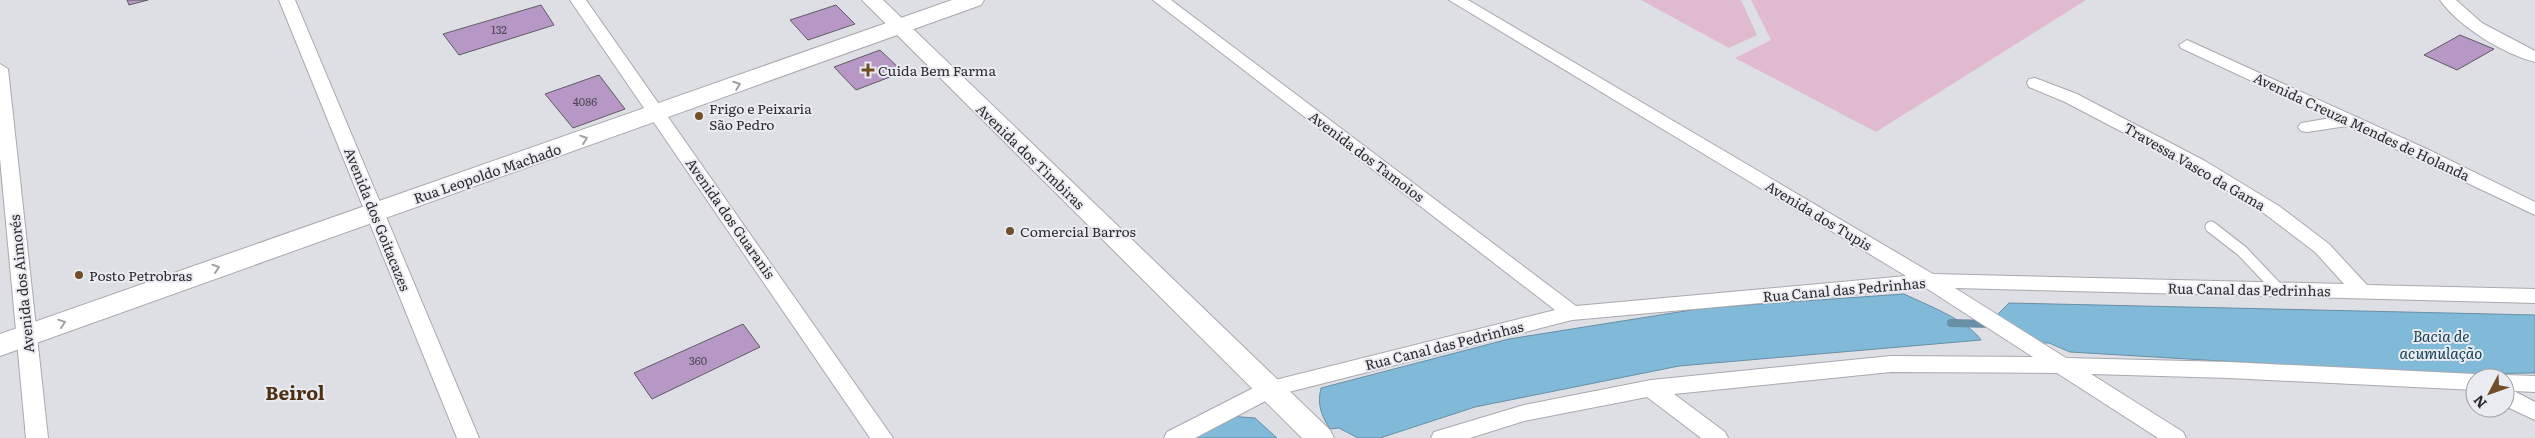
<svg xmlns="http://www.w3.org/2000/svg" width="2535" height="438" font-family="Literata,serif">
	<style>
		.green { fill: #e0bbd0 }
		.water { fill: #81bad8; stroke: #688fa5 }
		.lines { fill: none; stroke-linecap: round; stroke-linejoin: round }
		.stream { stroke: #688fa5; stroke-width: 8 }
		.building { fill: #b697c5; stroke: #605c62 }
		.service-casing { stroke: #a8a8af; stroke-width: 13 }
		.minor-casing { stroke: #a8a8af; stroke-width: 2 }
		.tertiary-casing { stroke: #a8a8af; stroke-width: 2 }
		.primary-casing { stroke: #a8a8af; stroke-width: 2 }
		.service { stroke: #fff; stroke-width: 11 }
		.minor { fill: #fff; fill-rule: evenodd }
		.tertiary { fill: #fff; fill-rule: evenodd }
		.primary { fill: #fff; fill-rule: evenodd }
		.oneway { stroke: #a0a0a1 }
		.poi-dot { fill: #724e28; stroke: #ebebf2; stroke-width: 2 }
		.labels { text-anchor: middle; dominant-baseline: central; stroke-width: 4; stroke-linejoin: round; paint-order: stroke }
		.number-label { font-size: 11px; fill: #4e4754 }
		.poi-label { font-size: 14px; fill: #2c2c2f; stroke: #ebebf2; text-anchor: start }
		.street-label { font-size: 14px; fill: #2c2c2f; stroke: #ebebf2 }
		.water-label { font-size: 15px; font-style: italic; fill: #114257; stroke: #ebebf2 }
		.district-label { font-size: 19px; font-weight: bold; fill: #4c3012; stroke: #ebebf2 }
	</style>
	<rect width="100%" height="100%" fill="#dedee5"/>
	<g class="green">
		<polygon points="1641,0 1741,0 1757,35 1729,48"/>
		<polygon points="1751,0 2086,0 1876,132 1735,58 1771,40"/>
	</g>
	<g class="water">
		<path d="M1904 294C1927 305 1967 320 1981 340L1679 366 1475 407 1380 438H1358L1339 428 1330 429C1321 415 1317 404 1321 388L1509 339 1704 308Z"/>
		<polygon points="2009,303 2535,315 2535,373 2440,374 2070,352 2049,343 2043,343 1996,316"/>
		<polygon points="1228,416 1255,418 1277,438 1187,438"/>
	</g>
	<g class="lines">
		<polyline class="stream" points="1951,323 1990,324"/>
	</g>
	<g class="building">
		<polygon points="127,0 148,0 129,5"/>
		<polygon points="541,5 554,25 459,55 443,34"/>
		<polygon points="836,5 855,24 808,40 790,20"/>
		<polygon points="2460,35 2494,49 2457,70 2424,55"/>
		<polygon points="880,50 903,72 856,90 834,67"/>
		<polygon points="599,75 625,109 573,128 545,94"/>
		<polygon points="743,324 760,347 652,399 634,373"/>
	</g>
	<g class="lines">
		<defs>
			<polyline id="service" points="2211,227 2242,251 2279,290"/>
			<g id="minor">
				<polygon points="279,0 295,0 479,438 457,438"/>
				<polygon points="570,0 586,0 893,438 870,438"/>
				<polygon points="1153,0 1171,0 1576,306 1906,276 1449,0 1468,0 1933,274 2344,284 2315,252 2265,214 2193,169 2065,102 2029,87 2027,83 2029,79 2035,78 2077,94 2205,161 2279,206 2329,244 2367,285 2535,289 2535,303 1955,288 2066,358 2229,362 2475,374 2483,378 2475,378 2475,390 2229,378 2091,374 2183,432 2186,438 2158,438 2057,373 1891,372 1674,394 1725,432 1728,438 1701,438 1647,397 1524,421 1470,438 1431,438 1434,432 1524,405 1651,380 1891,356 2033,357 1926,288 1572,320 1277,395 1195,438 1164,438 1167,432 1263,383 1555,310"/>
				<path d="M2440 0H2456L2482 23 2535 51V62C2504 54 2459 27 2440 0Z"/>
				<polygon points="2187,40 2429,150 2535,202 2535,215 2347,126 2307,132 2301,131 2298,127 2301,123 2331,118 2181,48 2179,45"/>
				<polygon points="0,64 8,69 48,438 26,438 0,158"/>
				<polygon points="2505,375 2535,376 2535,392 2514,391 2535,402 2535,420 2505,406 2505,378 2497,378"/>
			</g>
			<polygon id="tertiary" points="862,0 883,0 1330,430 1334,438 1302,438"/>
			<polygon id="primary" points="952,0 984,0 981,5 0,356 0,334"/>
		</defs>
		<use href="#service" class="service-casing"/>
		<use href="#minor" class="minor-casing"/>
		<use href="#tertiary" class="tertiary-casing"/>
		<use href="#primary" class="primary-casing"/>
		<use href="#service" class="service"/>
		<use href="#minor" class="minor"/>
		<use href="#tertiary" class="tertiary"/>
		<use href="#primary" class="primary"/>
	</g>
	<defs><path id="oneway-chevron" d="M-2-3.5L2.5 0L-2 3.5" fill="none" stroke-width="1.6" stroke-linecap="round" stroke-linejoin="round" transform="scale(1.25)"/></defs>
	<g class="oneway">
		<use href="#oneway-chevron" transform="translate(737 85) rotate(-20)"/>
		<use href="#oneway-chevron" transform="translate(584 139) rotate(-19)"/>
		<use href="#oneway-chevron" transform="translate(216 268) rotate(-19)"/>
		<use href="#oneway-chevron" transform="translate(62 323) rotate(-19)"/>
	</g>
	<g class="poi-dot">
		<path d="M865.5 62.5h5v5h5v5h-5v5h-5v-5h-5v-5h5z"/>
		<circle cx="699" cy="116" r="5"/>
		<circle cx="1010" cy="231" r="5"/>
		<circle cx="79" cy="275" r="5"/>
	</g>
	<g class="labels">
		<g class="number-label">
			<text x="499" y="29">132</text>
			<text x="585" y="101">4086</text>
			<text x="698" y="360">360</text>
		</g>
		<g class="poi-label">
			<text x="878" y="70">Cuida Bem Farma</text>
			<text x="709" y="108">Frigo e Peixaria<tspan x="709" dy="16">São Pedro</tspan></text>
			<text x="1020" y="231">Comercial Barros</text>
			<text x="89" y="275">Posto Petrobras</text>
		</g>
		<g class="street-label">
			<text transform="translate(2362 126) rotate(25)">Avenida Creuza Mendes de Holanda</text>
			<text transform="translate(1031 156) rotate(44)">Avenida dos Timbiras</text>
			<text transform="translate(1367 156) rotate(37)">Avenida dos Tamoios</text>
			<text transform="translate(2195 166) rotate(30)">Travessa Vasco da Gama</text>
			<text transform="translate(487 173) rotate(-19)">Rua Leopoldo Machado</text>
			<text transform="translate(1819 215) rotate(31)">Avenida dos Tupis</text>
			<text transform="translate(731 218) rotate(55)">Avenida dos Guaranis</text>
			<text transform="translate(378 219) rotate(68)">Avenida dos Goitacazes</text>
			<text transform="translate(21 284) rotate(-96)">Avenida dos Aimorés</text>
			<text transform="translate(1844 289) rotate(-5)">Rua Canal das Pedrinhas</text>
			<text transform="translate(2249 289) rotate(1)">Rua Canal das Pedrinhas</text>
			<text transform="translate(1444 345) rotate(-14)">Rua Canal das Pedrinhas</text>
		</g>
		<g class="water-label">
			<text x="2441" y="335">Bacia de<tspan x="2441" dy="17">acumulação</tspan></text>
		</g>
		<g class="district-label">
			<text x="295" y="392">Beirol</text>
		</g>
	</g>
	<g transform="translate(2490 393) rotate(229)"><circle r="24" fill="#ebebf2" stroke="#9f9fa4"/>
	<path d="M0-4L9 19L0 12L-9 19Z" fill="#724e28"/>
	<text y="-8" font-size="14" font-weight="bold" text-anchor="middle" fill="#2c2c2f">N</text>
	</g>
</svg>
